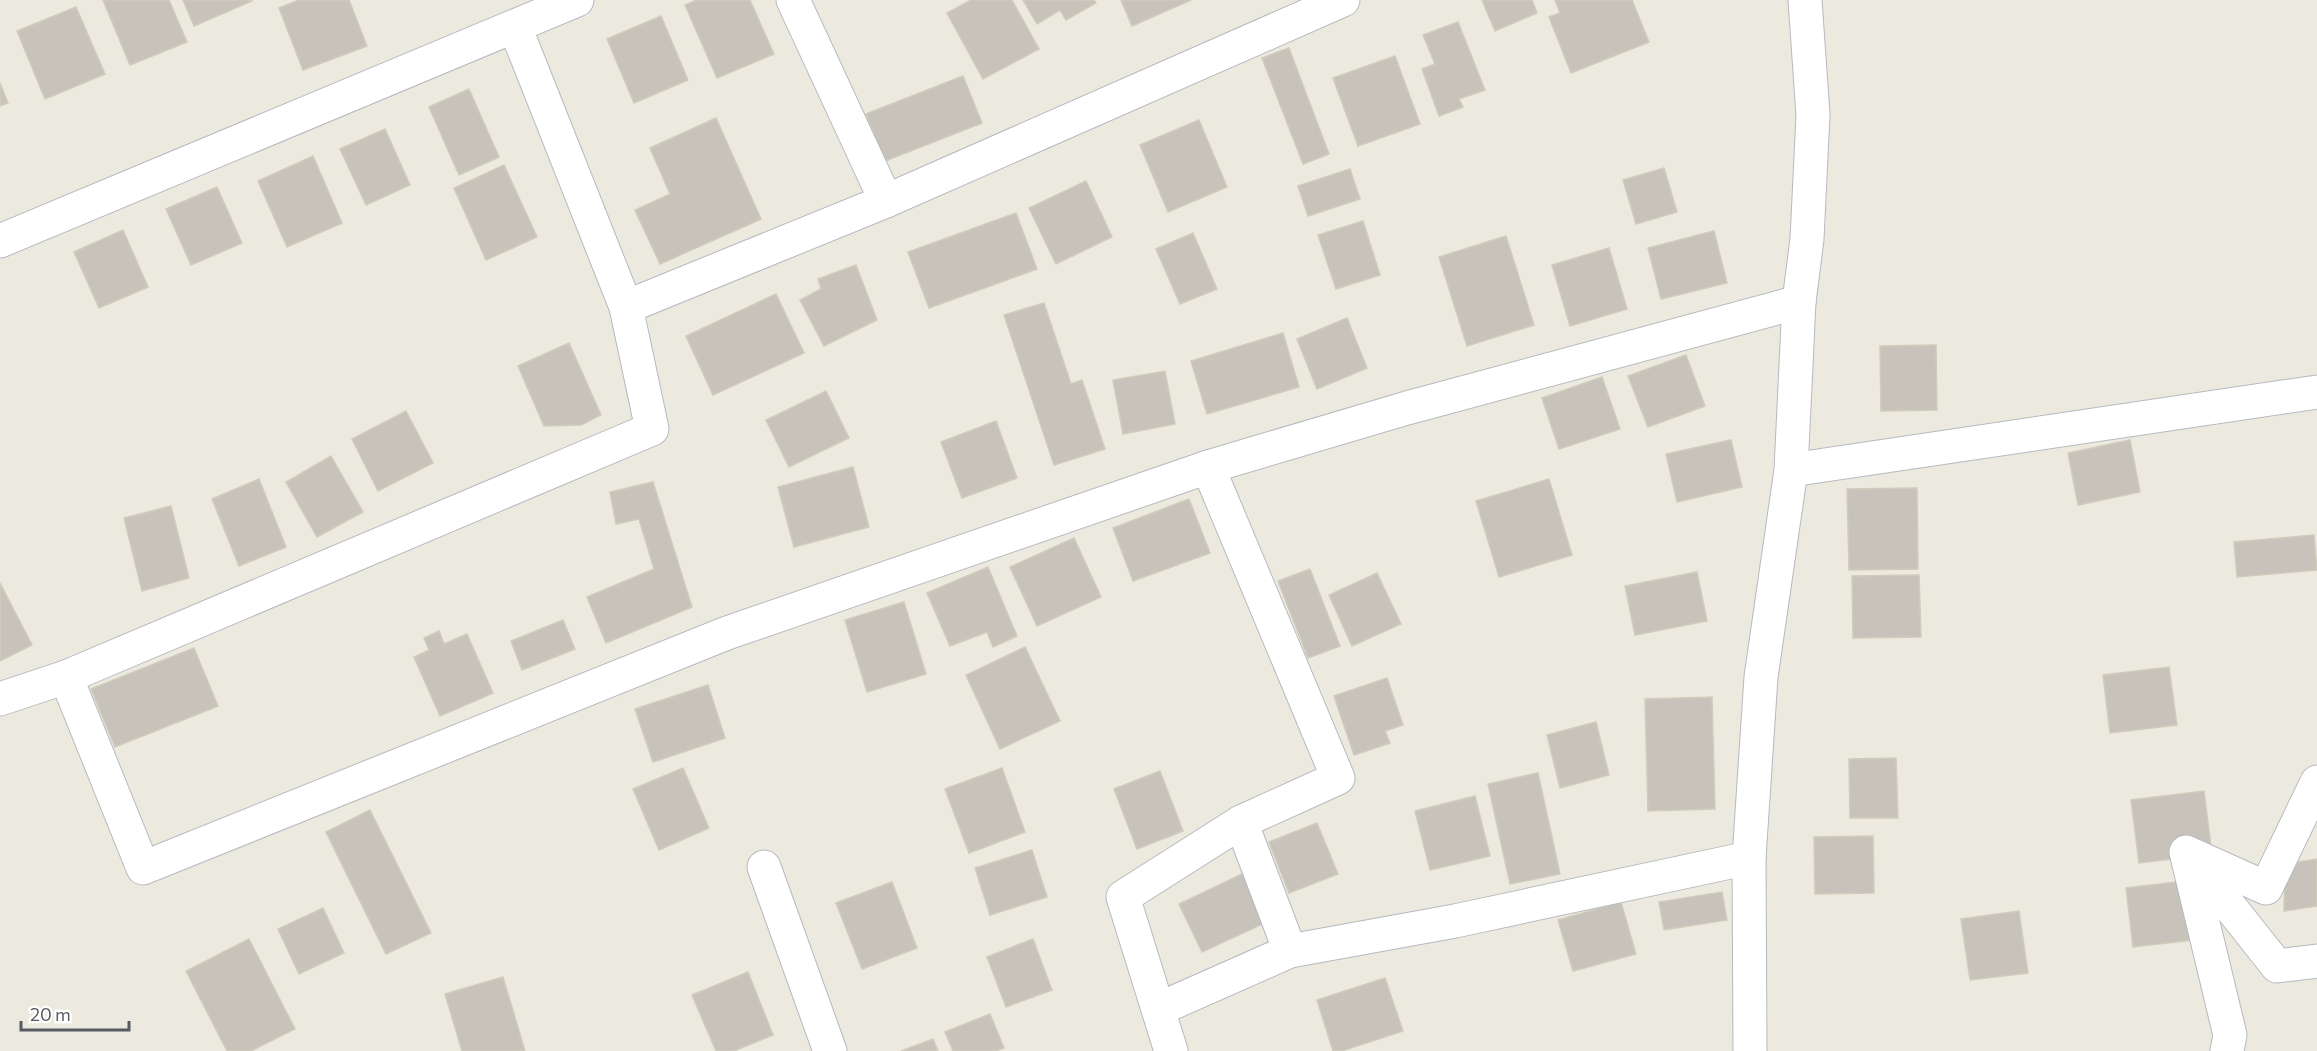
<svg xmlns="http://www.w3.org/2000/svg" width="2317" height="1051" font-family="Commissioner,sans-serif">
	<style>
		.building { fill: #c7c3bb; stroke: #d1cbbc; stroke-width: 1.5 }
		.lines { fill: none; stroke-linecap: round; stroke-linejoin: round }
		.street-casing { stroke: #b6b9bf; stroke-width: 35 }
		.street { stroke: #fff; stroke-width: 33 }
	</style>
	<rect width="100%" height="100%" fill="#eceade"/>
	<g class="building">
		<polygon points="103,0 169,0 187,42 130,65"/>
		<polygon points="183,0 252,0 252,1 194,26"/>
		<polygon points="299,0 349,0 367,46 303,70 279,8"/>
		<polygon points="697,0 750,0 774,54 717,78 685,5"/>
		<polygon points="971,0 1012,0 1039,49 983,79 947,13"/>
		<polygon points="1023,0 1094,0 1096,3 1066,20 1060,10 1037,24"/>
		<polygon points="1121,0 1191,0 1132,26"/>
		<polygon points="1482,0 1532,0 1537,13 1495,31"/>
		<polygon points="1555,0 1632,0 1649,42 1571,73 1549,17 1560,13"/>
		<polygon points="76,7 105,74 45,99 17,31"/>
		<polygon points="661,16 688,80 634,103 607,39"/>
		<polygon points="1458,22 1485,90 1459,99 1463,107 1439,116 1422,69 1435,64 1423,35"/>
		<polygon points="1289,48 1329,154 1303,164 1262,58"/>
		<polygon points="1395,56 1420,124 1358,146 1333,78"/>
		<polygon points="963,76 982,123 885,161 866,114"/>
		<polygon points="0,83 8,103 0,106"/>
		<polygon points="469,89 499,157 459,175 429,107"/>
		<polygon points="716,118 761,219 660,264 635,210 670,194 650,148"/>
		<polygon points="1199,120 1227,187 1168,212 1140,145"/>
		<polygon points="385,129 410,185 366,205 340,149"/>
		<polygon points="313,156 342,223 287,247 258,181"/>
		<polygon points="504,165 537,237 486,260 454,188"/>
		<polygon points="1664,168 1677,212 1636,224 1623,180"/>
		<polygon points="1350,169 1360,199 1308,216 1298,186"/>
		<polygon points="1086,181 1112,237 1056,264 1029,208"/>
		<polygon points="217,187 242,243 191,265 166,209"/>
		<polygon points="1016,213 1037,269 929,308 908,252"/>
		<polygon points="1363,221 1380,275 1336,289 1318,235"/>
		<polygon points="123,230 148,287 99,308 74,252"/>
		<polygon points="1714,231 1727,283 1661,299 1648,248"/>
		<polygon points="1193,233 1217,289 1180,304 1156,249"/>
		<polygon points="1506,236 1534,325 1467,346 1439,257"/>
		<polygon points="1609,248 1627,309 1570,326 1552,265"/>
		<polygon points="856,265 877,320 824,346 800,300 821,289 818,279"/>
		<polygon points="776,294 804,353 713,395 686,336"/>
		<polygon points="1044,303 1071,384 1082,380 1105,449 1054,465 1004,315"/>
		<polygon points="1347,318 1367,368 1317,389 1297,339"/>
		<polygon points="1283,333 1299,387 1207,414 1191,361"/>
		<polygon points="569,343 601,415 581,425 544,426 518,366"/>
		<polygon points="1936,345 1937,410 1881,411 1880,346"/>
		<polygon points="1686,355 1705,406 1648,427 1628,376"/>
		<polygon points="1165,371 1175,424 1123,434 1113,380"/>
		<polygon points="1602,377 1620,429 1559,449 1542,398"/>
		<polygon points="826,391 849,438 789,467 766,420"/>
		<polygon points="406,411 433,463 378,491 352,439"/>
		<polygon points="996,421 1017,478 962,498 941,442"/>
		<polygon points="1731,440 1742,487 1677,502 1666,454"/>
		<polygon points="2130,440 2140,492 2078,505 2068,453"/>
		<polygon points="331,456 363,512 317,537 286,482"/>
		<polygon points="853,467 869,527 794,547 778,487"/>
		<polygon points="259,479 286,547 239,566 212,499"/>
		<polygon points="1549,479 1572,555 1499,577 1476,501"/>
		<polygon points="653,482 692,607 606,643 587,597 654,569 639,519 616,524 610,492"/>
		<polygon points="1917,488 1918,569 1849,570 1847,489"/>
		<polygon points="1189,499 1210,553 1133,581 1113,528"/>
		<polygon points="171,506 189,578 142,591 124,518"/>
		<polygon points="2314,535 2317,570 2237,577 2234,542"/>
		<polygon points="1074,538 1101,597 1037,626 1010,567"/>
		<polygon points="988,567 1017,636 993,647 987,632 950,646 927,593"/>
		<polygon points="1310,569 1340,646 1308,658 1278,581"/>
		<polygon points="1697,572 1707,621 1635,635 1625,586"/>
		<polygon points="1377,573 1401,624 1352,646 1329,595"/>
		<polygon points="1919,575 1921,637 1853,638 1852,576"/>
		<polygon points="0,583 32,645 0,661"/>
		<polygon points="904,602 926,674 867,692 845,620"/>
		<polygon points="563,620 575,649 522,670 511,641"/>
		<polygon points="439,631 444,644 467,634 493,693 440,716 414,657 429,650 424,638"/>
		<polygon points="1025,647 1060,721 1000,749 966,675"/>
		<polygon points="194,648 218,706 115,747 91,689"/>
		<polygon points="2169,667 2177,725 2110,733 2103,675"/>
		<polygon points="1387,678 1403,725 1385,731 1390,743 1354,755 1334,696"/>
		<polygon points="708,685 725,738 653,762 635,709"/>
		<polygon points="1712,697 1715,809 1648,811 1645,699"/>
		<polygon points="1596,722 1609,775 1560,788 1547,735"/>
		<polygon points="1896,758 1898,818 1850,818 1849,759"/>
		<polygon points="683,768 709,828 659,850 633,789"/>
		<polygon points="1002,768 1025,832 969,853 945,789"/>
		<polygon points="1160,771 1183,831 1137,849 1114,789"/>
		<polygon points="1538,773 1560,874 1510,884 1488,784"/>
		<polygon points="2204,791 2212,854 2139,863 2131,800"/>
		<polygon points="1475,796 1490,856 1430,870 1415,811"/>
		<polygon points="370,810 431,933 386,954 326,832"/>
		<polygon points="1317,823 1338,874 1289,893 1269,842"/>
		<polygon points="1873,836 1874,893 1815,894 1814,837"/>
		<polygon points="1032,850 1047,897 990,915 975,868"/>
		<polygon points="2317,859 2317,906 2284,911 2285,864"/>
		<polygon points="1244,873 1267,922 1202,952 1179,904"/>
		<polygon points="2185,881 2193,940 2133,947 2126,888"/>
		<polygon points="892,882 917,948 862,969 836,903"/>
		<polygon points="1722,892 1727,920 1664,930 1659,902"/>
		<polygon points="1621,902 1636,954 1573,971 1558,920"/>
		<polygon points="323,908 344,953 299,974 278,929"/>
		<polygon points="2019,911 2028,973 1970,980 1961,919"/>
		<polygon points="249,939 295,1029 251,1051 227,1051 186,971"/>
		<polygon points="1033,939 1052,990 1006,1007 987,957"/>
		<polygon points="748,972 773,1035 734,1051 716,1051 692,995"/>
		<polygon points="503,977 525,1051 462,1051 445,994"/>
		<polygon points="1385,978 1403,1031 1342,1051 1333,1051 1317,1000"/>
		<polygon points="990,1014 1004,1048 996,1051 953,1051 945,1032"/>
		<polygon points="933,1039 938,1051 901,1051"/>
	</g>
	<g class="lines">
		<defs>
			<g id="street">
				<polyline points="793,0 886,201"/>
				<polyline points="0,241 577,0"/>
				<polyline points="626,307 886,201 1343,0"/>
				<polyline points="1208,467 1338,778 1241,822"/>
				<polyline points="1791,470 2317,392"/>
				<polyline points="66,677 143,868 727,633 1208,467 1407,408 1799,302"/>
				<polyline points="0,699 66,677 652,429 626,307 515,27"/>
				<polyline points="2193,860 2277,966 2317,961"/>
				<polyline points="764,867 830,1051"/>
				<polyline points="1159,1009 1290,951 1455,921 1749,858"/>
				<polyline points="1171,1051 1123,897 1241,822 1290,951"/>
				<polyline points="1750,1051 1749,858 1761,677 1791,470 1799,302 1807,239 1813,115 1805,0"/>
				<polyline points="2227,1051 2230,1035 2186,852 2266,888 2317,782"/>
			</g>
		</defs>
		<use href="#street" class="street-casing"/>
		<use href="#street" class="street"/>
	</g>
	<path d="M21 1021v9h108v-9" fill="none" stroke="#575b61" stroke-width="3"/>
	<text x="30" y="1021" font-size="18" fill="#575b61" stroke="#ffffff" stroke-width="4.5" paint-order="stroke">20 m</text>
</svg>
